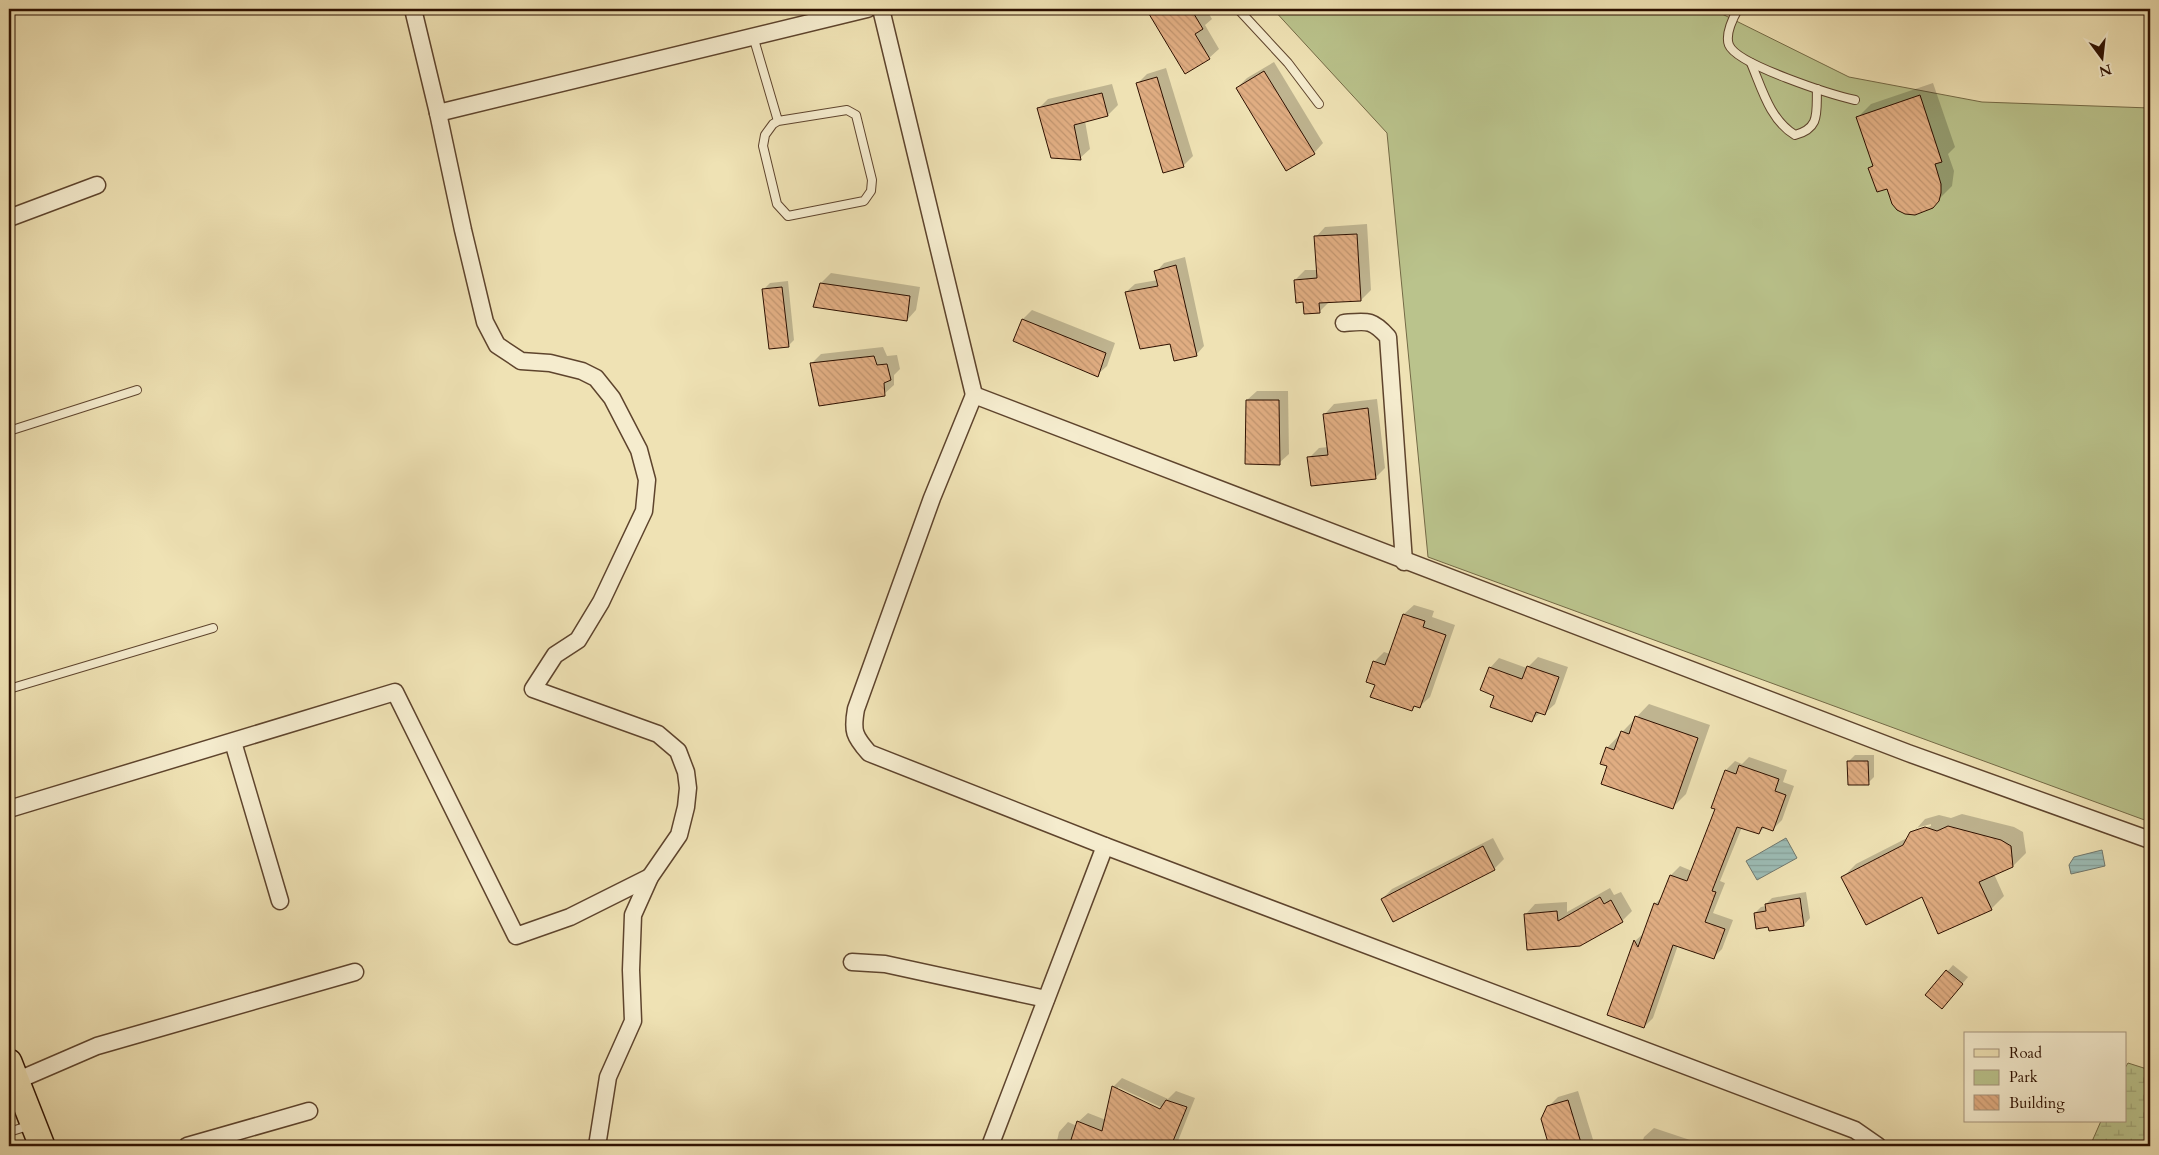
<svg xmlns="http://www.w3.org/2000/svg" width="2159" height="1155" font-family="Cardo,serif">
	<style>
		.green { fill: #bac38c; stroke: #746a46 }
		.wetland { fill: url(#wetland-marsh); stroke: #746a46 }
		.water { fill: url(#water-rules); stroke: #70776d }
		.shadow { fill: #0003; fill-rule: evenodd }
		.building { fill: url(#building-back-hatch); stroke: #2d1000 }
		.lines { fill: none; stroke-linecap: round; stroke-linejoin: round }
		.lane-casing { stroke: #5e442d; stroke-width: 10 }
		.street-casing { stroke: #5e442d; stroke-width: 19 }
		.primary-casing { stroke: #2d1000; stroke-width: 28 }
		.lane { stroke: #f5ecce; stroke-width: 8 }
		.street { stroke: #f5ecce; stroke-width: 16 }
		.primary { stroke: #efe2b4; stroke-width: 25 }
	</style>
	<defs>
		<pattern id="wetland-marsh" width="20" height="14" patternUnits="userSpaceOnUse" patternTransform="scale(1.25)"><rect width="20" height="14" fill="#bac38c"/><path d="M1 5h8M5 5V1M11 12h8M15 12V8" fill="none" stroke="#a0a677"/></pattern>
		<pattern id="water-rules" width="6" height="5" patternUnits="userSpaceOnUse" patternTransform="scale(1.25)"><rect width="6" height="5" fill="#9cbcb5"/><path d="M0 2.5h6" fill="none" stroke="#87a19a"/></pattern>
		<pattern id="building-back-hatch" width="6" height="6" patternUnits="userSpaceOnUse" patternTransform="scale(1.25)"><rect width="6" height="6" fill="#e0ad82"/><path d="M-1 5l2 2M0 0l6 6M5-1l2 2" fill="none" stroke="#c0946e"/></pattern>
	</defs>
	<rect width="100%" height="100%" fill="#efe2b4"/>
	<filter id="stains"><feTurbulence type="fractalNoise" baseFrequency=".004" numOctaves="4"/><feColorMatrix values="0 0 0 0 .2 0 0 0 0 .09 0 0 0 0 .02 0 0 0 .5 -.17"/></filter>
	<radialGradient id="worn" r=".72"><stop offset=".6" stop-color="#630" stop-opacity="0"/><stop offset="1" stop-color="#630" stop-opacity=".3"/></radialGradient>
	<polygon class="green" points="1273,9 1669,9 1673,13 1677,9 1712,9 1849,77 1982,102 2150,108 2150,822 1428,557 1387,133"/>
	<polygon class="wetland" points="2128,1063 2150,1070 2150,1146 2090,1146 2101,1121 2125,1121 2125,1068"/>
	<g class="water">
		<polygon points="1786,838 1797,858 1757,880 1746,861"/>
		<polygon points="2102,850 2105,866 2071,874 2069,865 2074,857"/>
	</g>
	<g class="shadow">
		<polygon points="1148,9 1206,9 1212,19 1205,25 1219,49 1209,58 1185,72"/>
		<polygon points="1274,62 1323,143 1314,153 1237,88 1247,78"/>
		<polygon points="1166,68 1193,156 1183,166 1137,84 1147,74"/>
		<polygon points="1933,83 1955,147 1948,154 1954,171 1952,186 1932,206 1887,187 1870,168 1873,164 1858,117 1871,104"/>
		<polygon points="1112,84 1118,105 1108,115 1085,121 1090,149 1080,158 1039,108 1048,99"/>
		<polygon points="1367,224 1371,290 1361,300 1330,301 1319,312 1305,301 1295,280 1305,270 1318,270 1316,237 1325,227"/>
		<polygon points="1185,257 1204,346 1196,355 1171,342 1126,292 1135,284 1158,280 1156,272 1164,263"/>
		<polygon points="831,273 920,287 916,310 907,320 821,283"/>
		<polygon points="788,281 794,340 788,346 764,289 770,283"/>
		<polygon points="1032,310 1115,343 1107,366 1097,375 1023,319"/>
		<polygon points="883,347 887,356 897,355 900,369 894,375 894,385 884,394 811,364 821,354"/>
		<polygon points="1257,391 1288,391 1289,454 1279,463 1247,400"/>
		<polygon points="1377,399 1385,468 1375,478 1309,458 1319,448 1328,447 1325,414 1334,404"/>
		<polygon points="1414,605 1434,611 1432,617 1455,625 1430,697 1420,706 1416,705 1411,710 1376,684 1374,662 1384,652 1390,654 1404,614"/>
		<polygon points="1538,657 1568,667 1555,704 1545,713 1541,712 1532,720 1496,695 1490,668 1499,658 1527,668"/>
		<polygon points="1649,704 1710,725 1686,794 1673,807 1609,766 1607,748"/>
		<polygon points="1855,755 1874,755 1874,777 1868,783 1848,762"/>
		<polygon points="1749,757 1787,770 1783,782 1794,786 1782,820 1773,829 1765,827 1759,833 1742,827 1720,881 1725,883 1713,913 1733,920 1722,949 1713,958 1678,945 1653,1018 1644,1027 1609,1014 1635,941 1644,933 1655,904 1663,896 1671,875 1680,866 1692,871 1717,808 1713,807 1726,770 1735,761 1742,764"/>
		<path d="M1962 814 2014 827 2023 832 2026 853 2013 866 1994 874 2004 896 1991 909 1843 877 1856 864 1909 837 1925 819 1939 815 1951 818ZM1931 824V826L1916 831V828Z"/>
		<polygon points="1493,838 1504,859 1494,869 1382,899 1392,889"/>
		<polygon points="1610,888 1614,895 1621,892 1632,911 1622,921 1580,945 1526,914 1535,904 1567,902 1567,912"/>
		<polygon points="1806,892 1810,918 1804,925 1769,925 1755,913 1761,907 1766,906 1766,904 1772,898"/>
		<polygon points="1953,965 1968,977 1948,1001 1927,995"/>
		<path d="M1122 1078 1168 1099 1176 1091 1195 1098 1176 1146H1056L1059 1132 1068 1122 1077 1126 1078 1122 1088 1113 1106 1120 1113 1087ZM1118 1087 1167 1110 1166 1113 1118 1090Z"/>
		<polygon points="1578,1091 1595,1146 1550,1146 1542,1119 1548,1107 1558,1097"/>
		<polygon points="1654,1128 1690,1140 1688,1146 1641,1146 1644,1137"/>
	</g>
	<g class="building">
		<polygon points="1146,9 1191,9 1203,29 1195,34 1210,59 1185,74"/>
		<polygon points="1264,71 1315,154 1286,171 1236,88"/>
		<polygon points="1157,77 1184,167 1163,173 1136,83"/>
		<polygon points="1102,93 1108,116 1074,125 1081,160 1051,158 1037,108"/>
		<polygon points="1920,95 1942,162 1935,164 1941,184 1941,193 1939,201 1933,208 1915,215 1905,214 1897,210 1892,204 1887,189 1877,192 1868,168 1873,166 1856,117"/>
		<polygon points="1357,234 1361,301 1319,303 1320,313 1304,314 1303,302 1296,303 1294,280 1317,278 1314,236"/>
		<polygon points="1176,265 1197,356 1174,361 1170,344 1140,349 1125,292 1158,286 1154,271"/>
		<polygon points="820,283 910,296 907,321 813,307"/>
		<polygon points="782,287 789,347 769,349 762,289"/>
		<polygon points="1022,319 1106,353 1098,377 1013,341"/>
		<polygon points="874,356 877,365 887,364 891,380 884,383 885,396 819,406 810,363"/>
		<polygon points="1246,400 1279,400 1280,465 1245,464"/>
		<polygon points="1368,408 1376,479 1311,486 1307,457 1328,455 1323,414"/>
		<polygon points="1403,614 1425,621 1423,627 1446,635 1420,708 1414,706 1412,711 1370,697 1375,685 1366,682 1373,661 1385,665"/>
		<polygon points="1527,666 1559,677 1545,715 1536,712 1532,722 1490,707 1494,696 1480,690 1489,667 1522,679"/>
		<polygon points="1635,716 1698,738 1673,809 1601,784 1607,766 1600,764 1606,747 1614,750 1621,731 1629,734"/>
		<polygon points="1847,761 1868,761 1869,785 1848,785"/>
		<polygon points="1739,765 1779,779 1775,791 1786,795 1773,831 1762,827 1759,834 1737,827 1712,891 1716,892 1705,922 1725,929 1714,959 1673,945 1644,1028 1607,1015 1634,940 1638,947 1654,903 1658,905 1670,875 1687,881 1715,809 1711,808 1725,770 1736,774"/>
		<polygon points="1948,826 2001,840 2011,846 2013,867 1979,882 1992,910 1938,934 1922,897 1866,925 1841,877 1903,845 1910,832 1925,827 1937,831"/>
		<polygon points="1483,846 1495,870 1393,922 1381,899"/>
		<polygon points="1600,897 1604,904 1611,900 1623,922 1580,946 1527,950 1524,914 1557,911 1558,921"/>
		<polygon points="1800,898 1804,926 1769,931 1768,927 1756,929 1754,913 1766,911 1765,904"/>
		<polygon points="1946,970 1963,984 1942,1009 1925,995"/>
		<polygon points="1112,1086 1160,1109 1166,1100 1187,1107 1171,1146 1069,1146 1077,1121 1102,1131"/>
		<polygon points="1568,1100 1582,1146 1549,1146 1541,1119 1547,1106"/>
	</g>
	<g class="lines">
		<defs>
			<g id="lane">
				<polyline points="1238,9 1288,63 1319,104"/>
				<path d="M1738 9C1733 18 1725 35 1729 45 1737 65 1833 95 1855 100"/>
				<polyline points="753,36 778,121 773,124 765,135 763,146 777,204 788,216 864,201 871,191 872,180 856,115 847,110 778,121"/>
				<path d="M1751 63C1762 89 1770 120 1795 135 1821 128 1816 112 1817 89"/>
				<polyline points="9,431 137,390"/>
				<polyline points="9,689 213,628"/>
				<polyline points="9,1132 31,1125"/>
			</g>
			<g id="street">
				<polyline points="413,9 438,113 463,230 485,322 497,345 521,361 550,363 582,371 596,378 612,398 639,450 647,480 644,511 601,602 578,640 555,655 533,689 658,734 678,751 686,772 688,788 686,807 679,835 650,877 633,915 631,970 633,1021 608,1077 597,1146"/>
				<polyline points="881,9 974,395"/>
				<polyline points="438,113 867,9"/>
				<polyline points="9,218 97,185"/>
				<path d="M1344 323C1367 321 1372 319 1388 337L1404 562"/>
				<polyline points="233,742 280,901"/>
				<polyline points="9,809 395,692 516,936 570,917 650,877"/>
				<polyline points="852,962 885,964 1046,999"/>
				<polyline points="16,1081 97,1046 355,972"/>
				<polyline points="187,1146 309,1111"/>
				<polyline points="990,1146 1105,846"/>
				<path d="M1878 1146 1855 1130 1105 846 869 753C854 736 852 731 856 709L932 498 974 395 1908 753 2150 840"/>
			</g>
			<polyline id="primary" points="9,1062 42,1146"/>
		</defs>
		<use href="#lane" class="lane-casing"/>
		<use href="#street" class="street-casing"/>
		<use href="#primary" class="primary-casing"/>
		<use href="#lane" class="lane"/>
		<use href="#street" class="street"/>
		<use href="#primary" class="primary"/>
	</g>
	<rect width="2159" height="1155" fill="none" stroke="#efe2b4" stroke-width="30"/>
	<rect x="10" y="10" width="2139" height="1135" fill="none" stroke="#2d1000" stroke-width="2.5"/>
	<rect x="15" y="15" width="2129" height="1125" fill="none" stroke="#2d1000"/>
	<rect x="1964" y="1032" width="162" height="90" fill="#f5ecce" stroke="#a5947c"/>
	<rect x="1974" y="1049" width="25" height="8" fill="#efe2b4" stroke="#a5947c"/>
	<text x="2009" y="1058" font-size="15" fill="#2d1000">Road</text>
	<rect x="1974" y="1070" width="25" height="15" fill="#bac38c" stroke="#a5947c"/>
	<text x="2009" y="1082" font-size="15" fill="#2d1000">Park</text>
	<rect x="1974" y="1095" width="25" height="15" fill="url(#building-back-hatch)" stroke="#a5947c"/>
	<text x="2009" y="1108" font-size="15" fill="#2d1000">Building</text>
	<g transform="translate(2102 58) rotate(165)" stroke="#f5ecce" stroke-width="4" paint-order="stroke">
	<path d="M0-4L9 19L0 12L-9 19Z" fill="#2d1000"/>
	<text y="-8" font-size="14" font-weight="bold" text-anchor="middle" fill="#2d1000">N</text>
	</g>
	<rect width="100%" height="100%" filter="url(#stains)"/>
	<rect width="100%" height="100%" fill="url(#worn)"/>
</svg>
